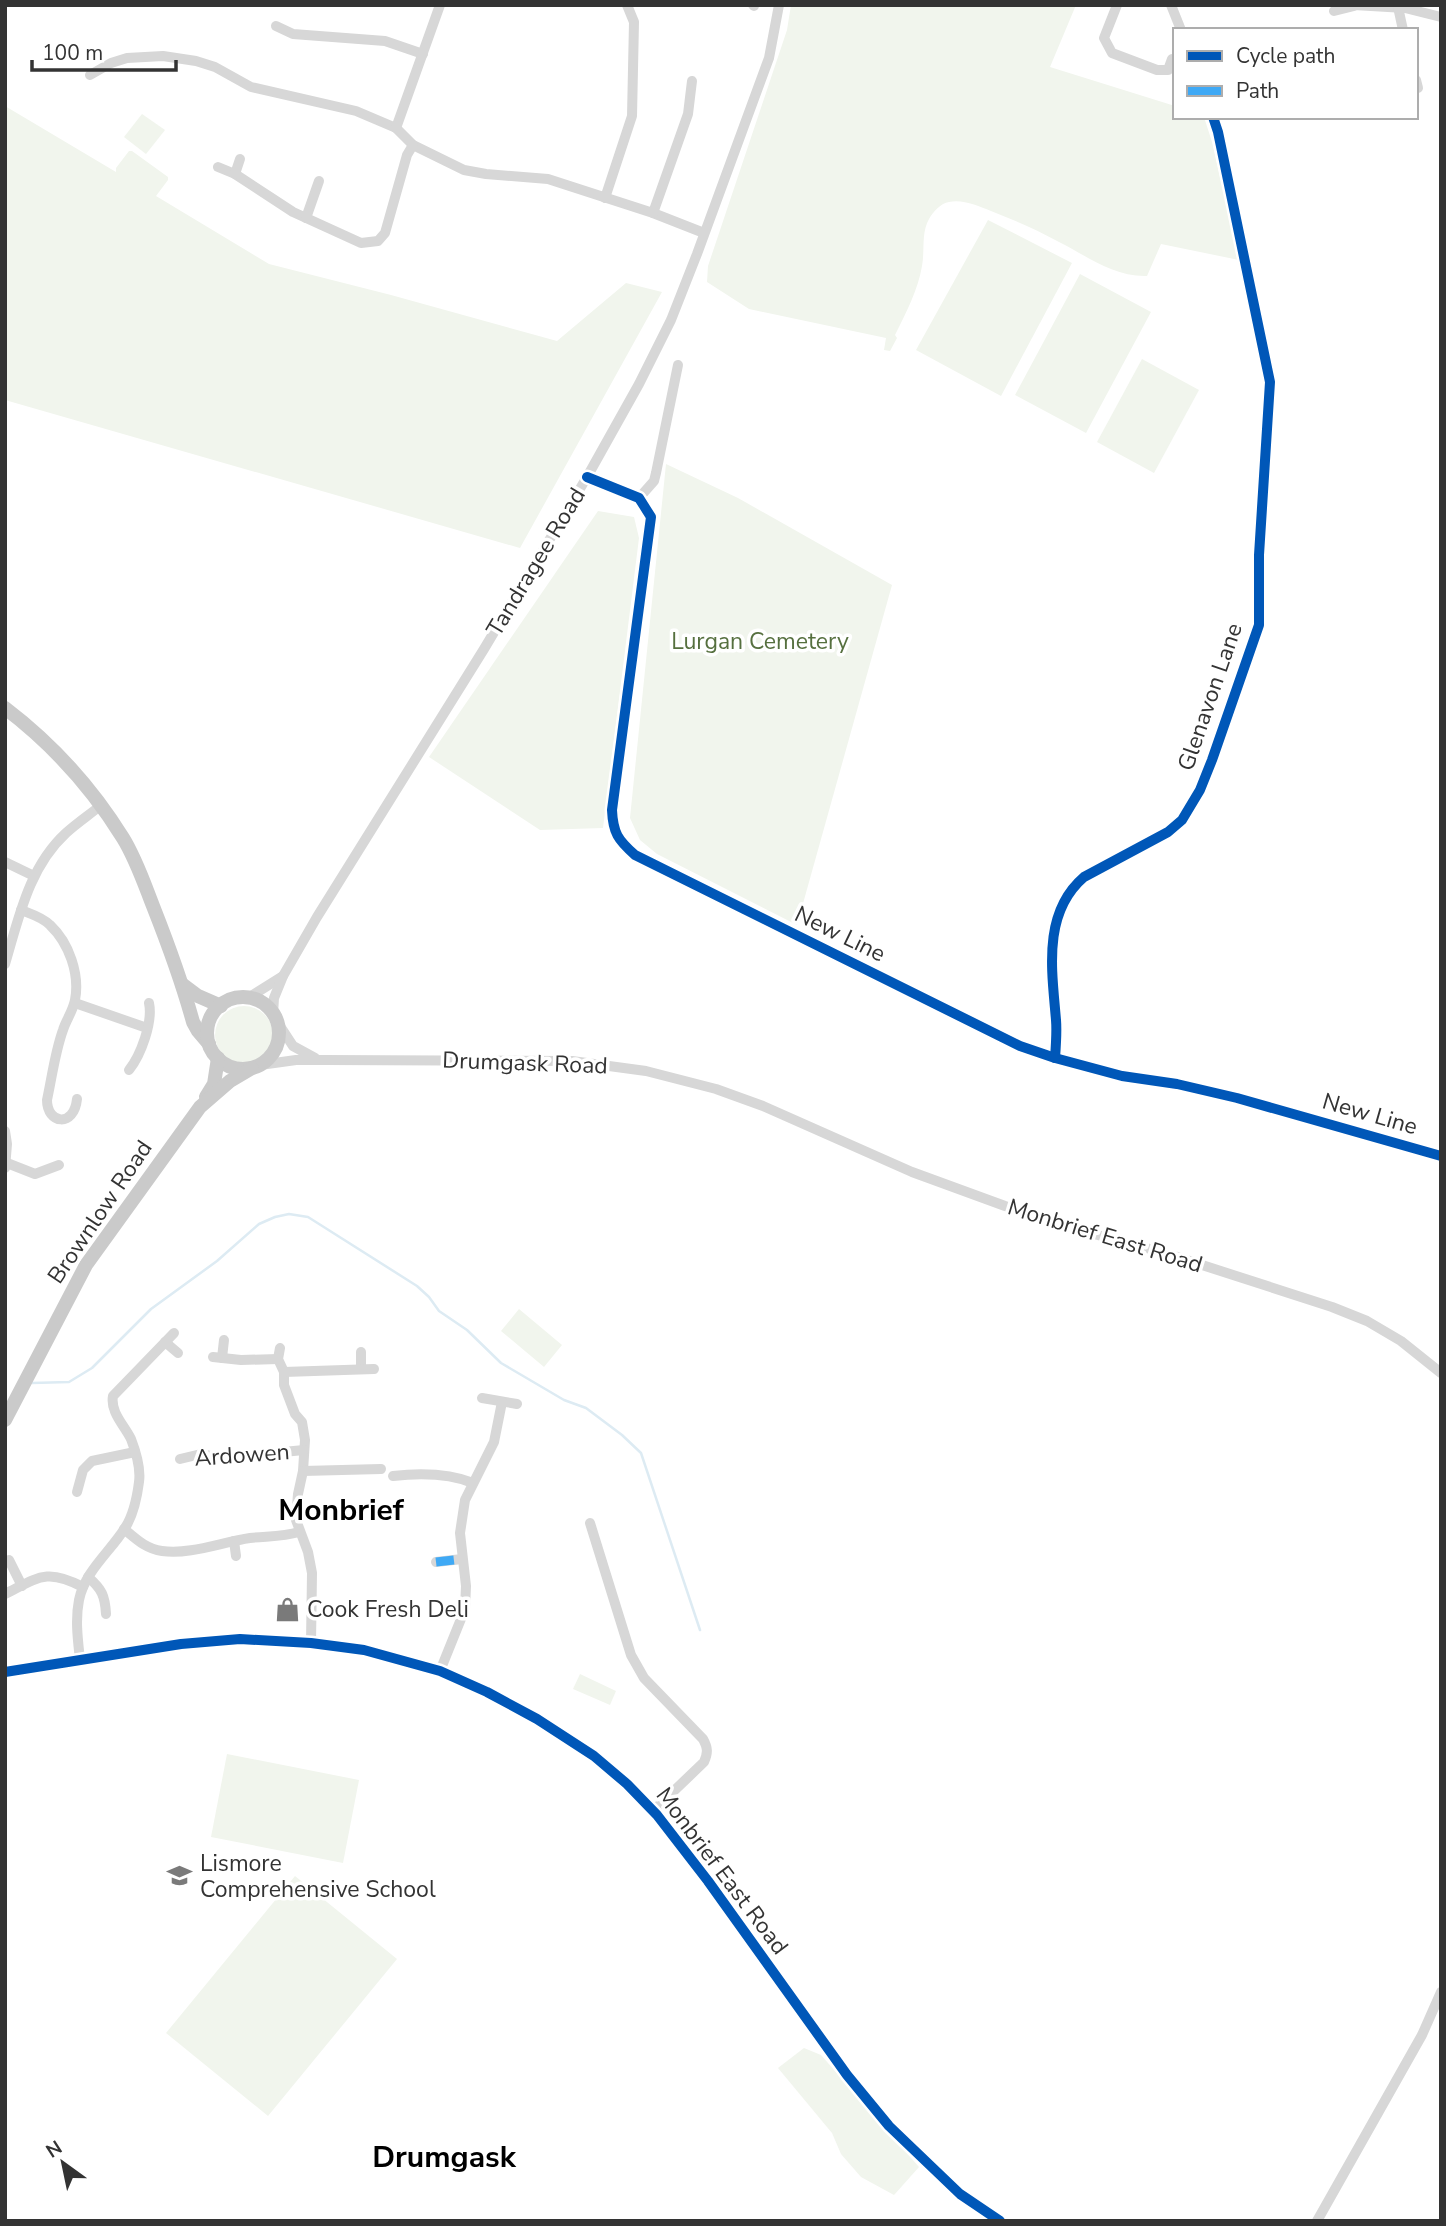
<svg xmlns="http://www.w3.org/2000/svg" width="1446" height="2226" font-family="'Nunito Sans',sans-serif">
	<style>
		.green { fill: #f1f5ed }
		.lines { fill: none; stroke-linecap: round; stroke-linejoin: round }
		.stream { stroke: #ddebf3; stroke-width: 2.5 }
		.minor { stroke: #d7d7d7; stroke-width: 10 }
		.major { stroke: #cacaca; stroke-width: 14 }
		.quiet { stroke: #3fa9f5; stroke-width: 9; stroke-dasharray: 18 9; stroke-linecap: butt }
		.cycleway-casing { stroke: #fff; stroke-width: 15 }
		.cycleway { stroke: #0057b8; stroke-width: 10 }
		.labels { text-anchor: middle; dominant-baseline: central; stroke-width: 7; stroke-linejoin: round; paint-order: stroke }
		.street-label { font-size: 23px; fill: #333; stroke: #fff }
		.park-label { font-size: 23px; fill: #56703f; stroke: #fff }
		.poi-label { font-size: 23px; fill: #333; stroke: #fff; text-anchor: start }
		.district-label { font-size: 30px; font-weight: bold; fill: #000; stroke: #fff }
	</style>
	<rect width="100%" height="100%" fill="#fff"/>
	<g class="green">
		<path d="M791 5H1076L1050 67 1175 106V117H1204L1212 142 1239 260 1161 244 1147 276C1114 277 1087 256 1059 242 1037 230 1014 220 991 211 978 206 963 199 949 202 941 203 933 212 929 219 921 233 925 250 922 266 918 290 906 313 895 335L897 338 890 351 884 350 886 338 749 309 707 282 708 266 787 30Z"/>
		<polygon points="5,106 116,172 116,168 129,151 132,151 168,177 168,180 156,196 269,264 391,295 557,341 626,283 662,292 520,548 5,400"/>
		<polygon points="142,114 165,130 146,154 124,137"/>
		<polygon points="988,220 1072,263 1001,396 916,350"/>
		<polygon points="1080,274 1151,312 1086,433 1015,395"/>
		<polygon points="1142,359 1199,390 1154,473 1097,442"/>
		<polygon points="666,464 738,498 892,585 797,925 657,854 640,840 630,818"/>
		<polygon points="598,511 634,517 639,538 603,828 540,830 429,757"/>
		<circle cx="244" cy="1035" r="29"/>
		<polygon points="519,1309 562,1345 544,1367 501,1331"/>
		<polygon points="580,1674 616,1691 610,1705 573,1689"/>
		<polygon points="227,1754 359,1780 343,1863 211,1837"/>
		<polygon points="295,1876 397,1959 268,2116 166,2033"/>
		<polygon points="804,2048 821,2055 919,2167 894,2195 861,2177 841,2154 832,2133 778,2068"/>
	</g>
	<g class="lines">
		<polyline class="stream" points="32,1383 69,1382 92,1368 151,1309 217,1261 259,1224 275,1217 289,1214 308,1217 417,1286 429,1297 439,1311 467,1330 501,1363 564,1400 586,1408 622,1435 641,1453 700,1630"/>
		<g class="minor">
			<polyline points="753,5 754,6"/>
			<polyline points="1117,5 1104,38 1112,53 1157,70 1168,70 1172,59"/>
			<polyline points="1171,5 1181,30"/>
			<polyline points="1354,5 1405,8 1441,17"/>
			<polyline points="1398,7 1403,30"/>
			<polyline points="1334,11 1354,6"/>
			<polyline points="276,26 293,34 385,41 423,54"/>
			<polyline points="90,75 111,63 127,58 163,56 196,61 215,67 251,87 356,111 396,128 413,145 464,170 486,174 548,179 653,213 704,233"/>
			<polyline points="1416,80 1418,88"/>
			<polyline points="396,128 440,5"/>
			<polyline points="218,167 235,174 293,212 361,243 378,241 385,233 407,155 413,145"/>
			<polyline points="235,174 240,159"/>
			<polyline points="605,198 632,116 634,22 627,5"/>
			<polyline points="653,213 688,114 692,81"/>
			<polyline points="306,218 319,181"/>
			<path d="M587 477 639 498 651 517 612 810C613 833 618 840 635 855L1020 1046 1055 1058 1122 1076 1177 1084 1237 1098 1441 1156"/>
			<polyline points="639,498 654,481 656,473 678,365"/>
			<polyline points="5,862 34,876"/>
			<path d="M21 910C31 914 42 917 50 925 69 943 80 974 75 1000 73 1011 66 1020 63 1030 55 1052 52 1077 47 1100 47 1124 74 1128 77 1099"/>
			<path d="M5 964C19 917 29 867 66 833 77 823 89 815 100 806"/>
			<polyline points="248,998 283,976"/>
			<polyline points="75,1003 147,1028"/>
			<polyline points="273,1014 274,998 283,976 317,917 484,649 587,477 639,384 671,320 697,254 769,58 779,5"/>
			<polyline points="278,1023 293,1046 315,1058"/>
			<path d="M1055 1058C1056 1045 1057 1032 1056 1020 1052 971 1042 913 1084 877L1168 832 1182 820 1200 790 1212 760 1259 625V555L1270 382 1218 132 1213 117"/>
			<polyline points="260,1065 296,1060 323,1060 572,1061 646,1071 716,1089 763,1106 912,1172 1005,1206 1079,1230 1165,1253 1332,1307 1367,1321 1401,1341 1441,1373"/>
			<path d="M129 1070C141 1055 153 1022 149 1003"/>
			<polyline points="5,1131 7,1144 5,1168"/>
			<polyline points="7,1163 35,1174 59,1165"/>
			<polyline points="165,1342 178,1353"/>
			<polyline points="280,1348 278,1359 284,1372 284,1385 295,1414 302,1422 305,1440 303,1471 298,1494 296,1520 308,1552 312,1573 311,1643"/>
			<polyline points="213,1357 241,1360 278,1359"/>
			<polyline points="222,1358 224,1340"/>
			<polyline points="361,1368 361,1352"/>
			<polyline points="284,1372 374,1369"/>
			<polyline points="482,1398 517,1404"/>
			<polyline points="180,1459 201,1454 219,1458 304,1450"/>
			<polyline points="303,1471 381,1469"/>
			<path d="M393 1476C420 1473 448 1473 473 1483"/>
			<polyline points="77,1492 83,1470 92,1461 135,1452"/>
			<path d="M590 1523 631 1655 644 1678 703 1739C708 1748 708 1753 704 1762L653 1811"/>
			<path d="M124 1529C136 1539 146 1549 162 1551 190 1555 222 1542 250 1538 267 1536 282 1537 299 1532"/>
			<polyline points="234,1541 236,1556"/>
			<polyline points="9,1560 22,1586"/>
			<polyline points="436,1562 462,1559"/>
			<path d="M88 1577C102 1589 105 1596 106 1614"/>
			<path d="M5 1594C39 1577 47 1568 83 1587"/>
			<path d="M80 1660C78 1641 75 1620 79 1600 85 1571 110 1552 125 1528 134 1514 137 1498 139 1482 141 1468 136 1452 131 1439 124 1425 110 1412 113 1396L174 1333"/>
			<polyline points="440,1671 465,1609 466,1586 460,1533 465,1500 494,1442 502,1402"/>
			<polyline points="5,1672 181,1644 240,1639 311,1643 364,1650 440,1671 487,1692 537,1719 594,1756 627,1784 657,1815 708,1881 847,2075 889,2126 960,2194 1000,2221"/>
			<polyline points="1317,2221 1422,2035 1441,1992"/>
		</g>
		<g class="major">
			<path d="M5 708C51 743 92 788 123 838 136 859 144 883 153 906 168 944 182 982 193 1022L198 1031 209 1044"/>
			<polyline points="182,984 198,996 221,1006"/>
			<circle cx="243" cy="1033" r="36"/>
			<polyline points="206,1097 214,1084 218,1058"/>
			<polyline points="5,1420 86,1265 200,1107 230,1081 252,1068"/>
		</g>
		<polyline class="quiet" points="436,1562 462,1559"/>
		<defs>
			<g id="cycleway">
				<path d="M587 477 639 498 651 517 612 810C613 833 618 840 635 855L1020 1046 1055 1058 1122 1076 1177 1084 1237 1098 1441 1156"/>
				<path d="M1055 1058C1056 1045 1057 1032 1056 1020 1052 971 1042 913 1084 877L1168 832 1182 820 1200 790 1212 760 1259 625V555L1270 382 1218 132 1213 117"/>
				<polyline points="5,1672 181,1644 240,1639 311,1643 364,1650 440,1671 487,1692 537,1719 594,1756 627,1784 657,1815 708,1881 847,2075 889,2126 960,2194 1000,2221"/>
			</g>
		</defs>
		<use href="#cycleway" class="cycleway-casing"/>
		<use href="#cycleway" class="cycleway"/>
	</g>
	<defs>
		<symbol id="shop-bare" viewBox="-9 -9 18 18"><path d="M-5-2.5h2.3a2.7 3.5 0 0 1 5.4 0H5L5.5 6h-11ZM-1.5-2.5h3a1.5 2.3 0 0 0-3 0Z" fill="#7a7a7a" stroke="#fff" stroke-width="2.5" paint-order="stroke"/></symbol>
		<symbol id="school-bare" viewBox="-9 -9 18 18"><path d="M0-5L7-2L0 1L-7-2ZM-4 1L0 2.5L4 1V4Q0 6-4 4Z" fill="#7a7a7a" stroke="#fff" stroke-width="2.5" paint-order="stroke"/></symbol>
	</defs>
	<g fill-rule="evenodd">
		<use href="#shop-bare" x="270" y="1592" width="35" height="35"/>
		<use href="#school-bare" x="162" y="1858" width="35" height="35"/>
	</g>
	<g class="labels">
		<g class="street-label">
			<text transform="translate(536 562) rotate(-59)">Tandragee Road</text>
			<text transform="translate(1210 697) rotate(-71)">Glenavon Lane</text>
			<text transform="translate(840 934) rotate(26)">New Line</text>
			<text transform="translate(525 1063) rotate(2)">Drumgask Road</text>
			<text transform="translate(1370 1114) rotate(16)">New Line</text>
			<text transform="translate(100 1212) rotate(-56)">Brownlow Road</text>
			<text transform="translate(1105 1236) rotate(17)">Monbrief East Road</text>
			<text transform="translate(242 1455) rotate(-4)">Ardowen</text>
			<text transform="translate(722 1871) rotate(53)">Monbrief East Road</text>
		</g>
		<g class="park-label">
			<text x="760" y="641">Lurgan Cemetery</text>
		</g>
		<g class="poi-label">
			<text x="307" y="1609">Cook Fresh Deli</text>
			<text x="200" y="1863">Lismore<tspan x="200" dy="26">Comprehensive School</tspan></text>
		</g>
		<g class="district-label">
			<text x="341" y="1510">Monbrief</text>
			<text x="444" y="2157">Drumgask</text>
		</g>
	</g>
	<rect width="1446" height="2226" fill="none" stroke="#333333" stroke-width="14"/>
	<rect x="1173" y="28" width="245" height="91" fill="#ffffff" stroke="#adadad" stroke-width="2"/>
	<rect x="1187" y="51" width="35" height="10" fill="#0057b8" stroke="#adadad" stroke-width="2"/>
	<text x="1236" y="63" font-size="21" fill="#333333">Cycle path</text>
	<rect x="1187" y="86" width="35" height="10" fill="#3fa9f5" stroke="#adadad" stroke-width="2"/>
	<text x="1236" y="98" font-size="21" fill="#333333">Path</text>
	<g transform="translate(63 2163) rotate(327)" stroke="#ffffff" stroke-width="5" paint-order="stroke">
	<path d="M0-5L12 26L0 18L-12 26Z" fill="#333333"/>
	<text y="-10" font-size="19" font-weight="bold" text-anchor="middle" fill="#333333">N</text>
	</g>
	<path d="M32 60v10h144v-10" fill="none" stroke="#333333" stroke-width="3.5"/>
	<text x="42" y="60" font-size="21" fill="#333333" stroke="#ffffff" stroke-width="5" paint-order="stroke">100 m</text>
</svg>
